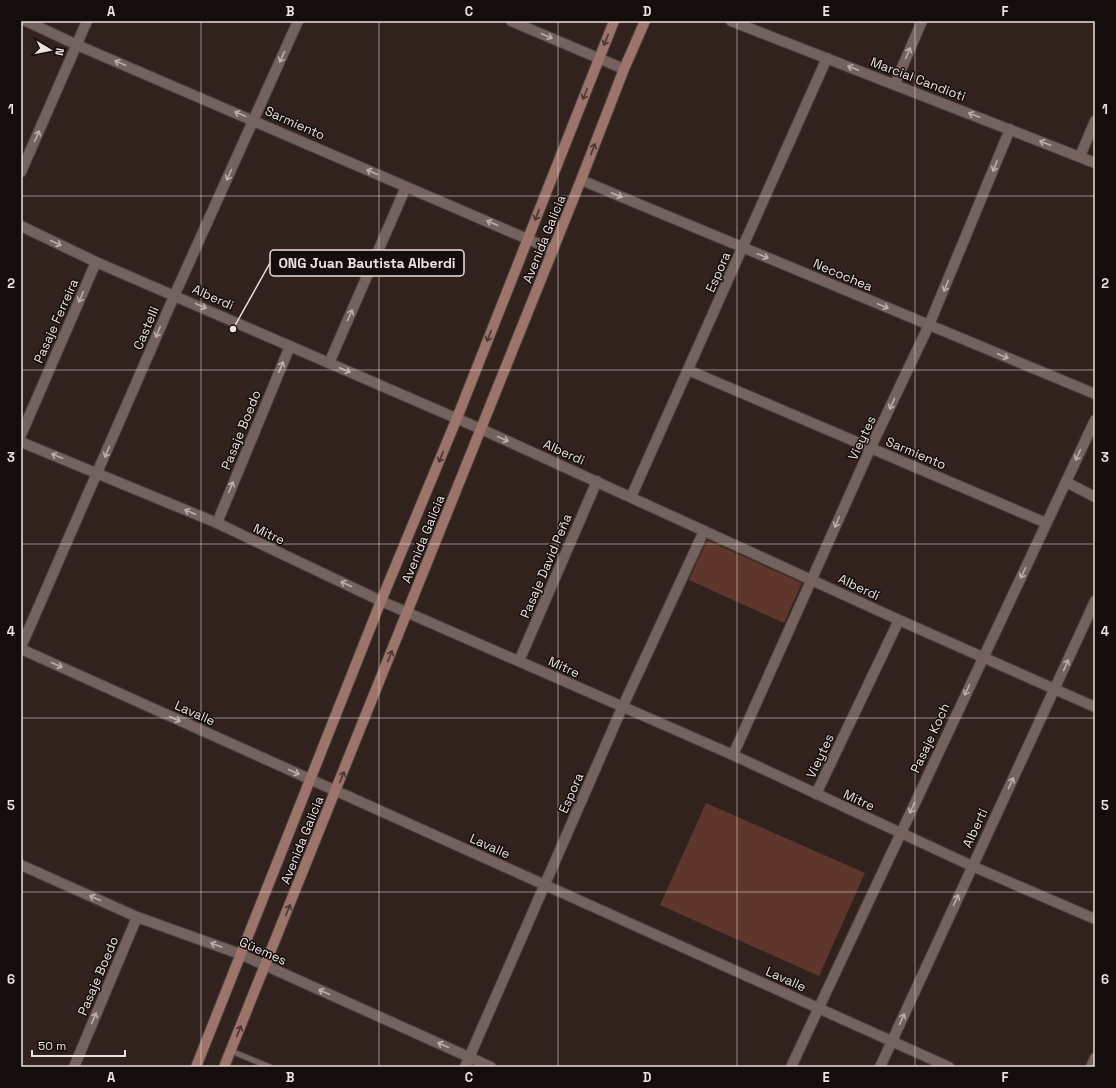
<svg xmlns="http://www.w3.org/2000/svg" width="1116" height="1088" font-family="'Space Grotesk',sans-serif">
	<style>
		.green { fill: #5e362c }
		.lines { fill: none; stroke-linecap: round; stroke-linejoin: round }
		.service-casing { stroke: #4b3f3c; stroke-width: 7 }
		.minor-casing { stroke: #4b3f3c; stroke-width: 12 }
		.secondary-casing { stroke: #4b3f3c; stroke-width: 12 }
		.service { stroke: #74625e; stroke-width: 5 }
		.minor { stroke: #74625e; stroke-width: 10 }
		.secondary { stroke: #9c746a; stroke-width: 10 }
		.oneway { stroke: #bcafab }
		.oneway2 { stroke: #4a3632 }
		.grid { fill: none; stroke: #ece2df; stroke-width: 1; stroke-opacity: 0.55 }
		.labels { text-anchor: middle; dominant-baseline: central; stroke-width: 3; stroke-linejoin: round; paint-order: stroke }
		.street-label { font-size: 13px; fill: #ece2df; stroke: #140d0c }
		.leader { fill: none; stroke: #ece2df; stroke-width: 1.5 }
		.callout-dot { fill: #ece2df; stroke: #140d0c; stroke-width: 1.5 }
		.callout { fill: #140d0c; stroke: #ece2df; stroke-width: 1.5 }
		.callout-label { font-size: 14px; text-anchor: middle; font-weight: bold; fill: #ece2df }
		.neatline { fill: none; stroke: #ece2df; stroke-width: 1.5 }
		.grid-label { font-size: 13px; text-anchor: middle; font-weight: bold; fill: #ece2df }
	</style>
	<rect width="100%" height="100%" fill="#31221e"/>
	<g class="green">
		<polygon points="707,540 802,583 784,623 689,580"/>
		<polygon points="706,803 865,873 819,976 660,905"/>
	</g>
	<g class="lines">
		<defs>
			<polyline id="service" points="231,1051 270,1067"/>
			<g id="minor">
				<polyline points="26,21 77,45 553,250"/>
				<polyline points="511,21 624,69"/>
				<polyline points="731,21 1095,163"/>
				<polyline points="895,84 922,21"/>
				<polyline points="1080,156 1095,121"/>
				<polyline points="21,172 87,21"/>
				<polyline points="581,180 1095,394"/>
				<polyline points="21,226 96,262 481,429 899,620 1095,707"/>
				<polyline points="329,363 406,187"/>
				<polyline points="688,370 1046,523"/>
				<polyline points="21,435 96,262"/>
				<polyline points="21,442 217,523 381,601 733,755 972,866 1095,919"/>
				<polyline points="1066,482 1095,497"/>
				<polyline points="631,497 827,58"/>
				<polyline points="217,523 290,346"/>
				<polyline points="21,647 175,294 298,21"/>
				<polyline points="21,649 949,1067"/>
				<polyline points="519,661 597,481"/>
				<polyline points="733,755 871,447 929,325 1010,129"/>
				<polyline points="816,794 899,620"/>
				<polyline points="21,865 137,917 240,954 491,1067"/>
				<polyline points="74,1067 137,917"/>
				<polyline points="465,1067 622,708 704,531"/>
				<polyline points="791,1067 1095,420"/>
				<polyline points="880,1067 1095,601"/>
				<polyline points="1091,1067 1095,1058"/>
			</g>
			<g id="secondary">
				<polyline points="196,1067 381,601 457,418 614,21"/>
				<polyline points="224,1067 581,180 624,69 645,21"/>
			</g>
		</defs>
		<use href="#service" class="service-casing"/>
		<use href="#minor" class="minor-casing"/>
		<use href="#secondary" class="secondary-casing"/>
		<use href="#service" class="service"/>
		<use href="#minor" class="minor"/>
		<use href="#secondary" class="secondary"/>
	</g>
	<defs><path id="oneway-shaft" d="M-6 0H5M1.5-3L5.5 0L1.5 3" fill="none" stroke-width="1.6" stroke-linecap="round" stroke-linejoin="round"/></defs>
	<g class="oneway">
		<use href="#oneway-shaft" transform="translate(547 36) rotate(23)"/>
		<use href="#oneway-shaft" transform="translate(908 53) rotate(-67)"/>
		<use href="#oneway-shaft" transform="translate(282 57) rotate(114)"/>
		<use href="#oneway-shaft" transform="translate(120 63) rotate(-157)"/>
		<use href="#oneway-shaft" transform="translate(853 68) rotate(-159)"/>
		<use href="#oneway-shaft" transform="translate(240 114) rotate(-157)"/>
		<use href="#oneway-shaft" transform="translate(974 115) rotate(-159)"/>
		<use href="#oneway-shaft" transform="translate(37 136) rotate(-66)"/>
		<use href="#oneway-shaft" transform="translate(1045 143) rotate(-159)"/>
		<use href="#oneway-shaft" transform="translate(995 166) rotate(112)"/>
		<use href="#oneway-shaft" transform="translate(372 172) rotate(-156)"/>
		<use href="#oneway-shaft" transform="translate(229 175) rotate(114)"/>
		<use href="#oneway-shaft" transform="translate(617 195) rotate(23)"/>
		<use href="#oneway-shaft" transform="translate(492 223) rotate(-157)"/>
		<use href="#oneway-shaft" transform="translate(56 243) rotate(25)"/>
		<use href="#oneway-shaft" transform="translate(763 256) rotate(23)"/>
		<use href="#oneway-shaft" transform="translate(946 286) rotate(112)"/>
		<use href="#oneway-shaft" transform="translate(81 297) rotate(114)"/>
		<use href="#oneway-shaft" transform="translate(201 306) rotate(24)"/>
		<use href="#oneway-shaft" transform="translate(883 306) rotate(23)"/>
		<use href="#oneway-shaft" transform="translate(350 315) rotate(-66)"/>
		<use href="#oneway-shaft" transform="translate(158 332) rotate(113)"/>
		<use href="#oneway-shaft" transform="translate(1003 356) rotate(23)"/>
		<use href="#oneway-shaft" transform="translate(281 367) rotate(-68)"/>
		<use href="#oneway-shaft" transform="translate(345 370) rotate(23)"/>
		<use href="#oneway-shaft" transform="translate(892 404) rotate(115)"/>
		<use href="#oneway-shaft" transform="translate(503 439) rotate(24)"/>
		<use href="#oneway-shaft" transform="translate(107 452) rotate(113)"/>
		<use href="#oneway-shaft" transform="translate(1078 455) rotate(115)"/>
		<use href="#oneway-shaft" transform="translate(57 456) rotate(-158)"/>
		<use href="#oneway-shaft" transform="translate(231 487) rotate(-68)"/>
		<use href="#oneway-shaft" transform="translate(190 512) rotate(-157)"/>
		<use href="#oneway-shaft" transform="translate(837 522) rotate(114)"/>
		<use href="#oneway-shaft" transform="translate(1023 573) rotate(116)"/>
		<use href="#oneway-shaft" transform="translate(346 584) rotate(-155)"/>
		<use href="#oneway-shaft" transform="translate(57 665) rotate(24)"/>
		<use href="#oneway-shaft" transform="translate(1066 665) rotate(-66)"/>
		<use href="#oneway-shaft" transform="translate(967 690) rotate(115)"/>
		<use href="#oneway-shaft" transform="translate(175 719) rotate(24)"/>
		<use href="#oneway-shaft" transform="translate(294 772) rotate(24)"/>
		<use href="#oneway-shaft" transform="translate(1011 783) rotate(-65)"/>
		<use href="#oneway-shaft" transform="translate(912 808) rotate(115)"/>
		<use href="#oneway-shaft" transform="translate(95 898) rotate(-156)"/>
		<use href="#oneway-shaft" transform="translate(956 900) rotate(-65)"/>
		<use href="#oneway-shaft" transform="translate(216 945) rotate(-160)"/>
		<use href="#oneway-shaft" transform="translate(324 992) rotate(-156)"/>
		<use href="#oneway-shaft" transform="translate(94 1018) rotate(-67)"/>
		<use href="#oneway-shaft" transform="translate(902 1019) rotate(-65)"/>
		<use href="#oneway-shaft" transform="translate(443 1045) rotate(-156)"/>
	</g>
	<g class="oneway2">
		<use href="#oneway-shaft" transform="translate(606 40) rotate(112)"/>
		<use href="#oneway-shaft" transform="translate(585 94) rotate(112)"/>
		<use href="#oneway-shaft" transform="translate(593 149) rotate(-69)"/>
		<use href="#oneway-shaft" transform="translate(537 215) rotate(111)"/>
		<use href="#oneway-shaft" transform="translate(489 336) rotate(112)"/>
		<use href="#oneway-shaft" transform="translate(441 457) rotate(112)"/>
		<use href="#oneway-shaft" transform="translate(390 656) rotate(-68)"/>
		<use href="#oneway-shaft" transform="translate(342 777) rotate(-68)"/>
		<use href="#oneway-shaft" transform="translate(288 910) rotate(-68)"/>
		<use href="#oneway-shaft" transform="translate(239 1031) rotate(-68)"/>
	</g>
	<path class="grid" d="M201 21V1067M379 21V1067M558 21V1067M737 21V1067M915 21V1067M21 196H1095M21 370H1095M21 544H1095M21 718H1095M21 892H1095"/>
	<g class="labels">
		<g class="street-label">
			<text transform="translate(918 79) rotate(21)">Marcial Candioti</text>
			<text transform="translate(295 123) rotate(24)">Sarmiento</text>
			<text transform="translate(544 239) rotate(-68)">Avenida Galicia</text>
			<text transform="translate(718 272) rotate(-66)">Espora</text>
			<text transform="translate(843 275) rotate(23)">Necochea</text>
			<text transform="translate(213 297) rotate(24)">Alberdi</text>
			<text transform="translate(56 321) rotate(-66)">Pasaje Ferreira</text>
			<text transform="translate(146 328) rotate(-67)">Castelli</text>
			<text transform="translate(241 430) rotate(-68)">Pasaje Boedo</text>
			<text transform="translate(862 438) rotate(-65)">Vieytes</text>
			<text transform="translate(564 452) rotate(24)">Alberdi</text>
			<text transform="translate(916 453) rotate(23)">Sarmiento</text>
			<text transform="translate(269 534) rotate(25)">Mitre</text>
			<text transform="translate(423 539) rotate(-68)">Avenida Galicia</text>
			<text transform="translate(546 566) rotate(-67)">Pasaje David Peña</text>
			<text transform="translate(859 587) rotate(25)">Alberdi</text>
			<text transform="translate(564 667) rotate(24)">Mitre</text>
			<text transform="translate(195 713) rotate(24)">Lavalle</text>
			<text transform="translate(930 738) rotate(-65)">Pasaje Koch</text>
			<text transform="translate(820 756) rotate(-65)">Vieytes</text>
			<text transform="translate(571 793) rotate(-66)">Espora</text>
			<text transform="translate(859 800) rotate(25)">Mitre</text>
			<text transform="translate(975 828) rotate(-65)">Alberti</text>
			<text transform="translate(302 840) rotate(-68)">Avenida Galicia</text>
			<text transform="translate(490 846) rotate(24)">Lavalle</text>
			<text transform="translate(263 951) rotate(24)">Güemes</text>
			<text transform="translate(98 976) rotate(-67)">Pasaje Boedo</text>
			<text transform="translate(786 979) rotate(24)">Lavalle</text>
		</g>
	</g>
	<path class="leader" d="M233 329L270 263"/>
	<circle class="callout-dot" cx="233" cy="329" r="4"/>
	<rect class="callout" x="270" y="250" width="194" height="26" rx="4"/>
	<g class="callout-label">
		<text x="367" y="268">ONG Juan Bautista Alberdi</text>
	</g>
	<rect width="1116" height="1088" fill="none" stroke="#140d0c" stroke-width="44"/>
	<g transform="translate(50 50) rotate(100)" stroke="#140d0c" stroke-width="3" paint-order="stroke">
	<path d="M0-3L7 15L0 10L-7 15Z" fill="#ece2df"/>
	<text y="-6" font-size="11" font-weight="bold" text-anchor="middle" fill="#ece2df">N</text>
	</g>
	<path d="M32 1050v6h93v-6" fill="none" stroke="#ece2df" stroke-width="2"/>
	<text x="38" y="1050" font-size="12" fill="#ece2df" stroke="#140d0c" stroke-width="3" paint-order="stroke">50 m</text>
	<rect x="22" y="22" width="1072" height="1044" class="neatline"/>
	<g class="grid-label">
		<text x="111" y="16">A</text>
		<text x="290" y="16">B</text>
		<text x="469" y="16">C</text>
		<text x="647" y="16">D</text>
		<text x="826" y="16">E</text>
		<text x="1005" y="16">F</text>
		<text x="11" y="114">1</text>
		<text x="1105" y="114">1</text>
		<text x="11" y="288">2</text>
		<text x="1105" y="288">2</text>
		<text x="11" y="462">3</text>
		<text x="1105" y="462">3</text>
		<text x="11" y="636">4</text>
		<text x="1105" y="636">4</text>
		<text x="11" y="810">5</text>
		<text x="1105" y="810">5</text>
		<text x="11" y="984">6</text>
		<text x="1105" y="984">6</text>
		<text x="111" y="1082">A</text>
		<text x="290" y="1082">B</text>
		<text x="469" y="1082">C</text>
		<text x="647" y="1082">D</text>
		<text x="826" y="1082">E</text>
		<text x="1005" y="1082">F</text>
	</g>
</svg>
